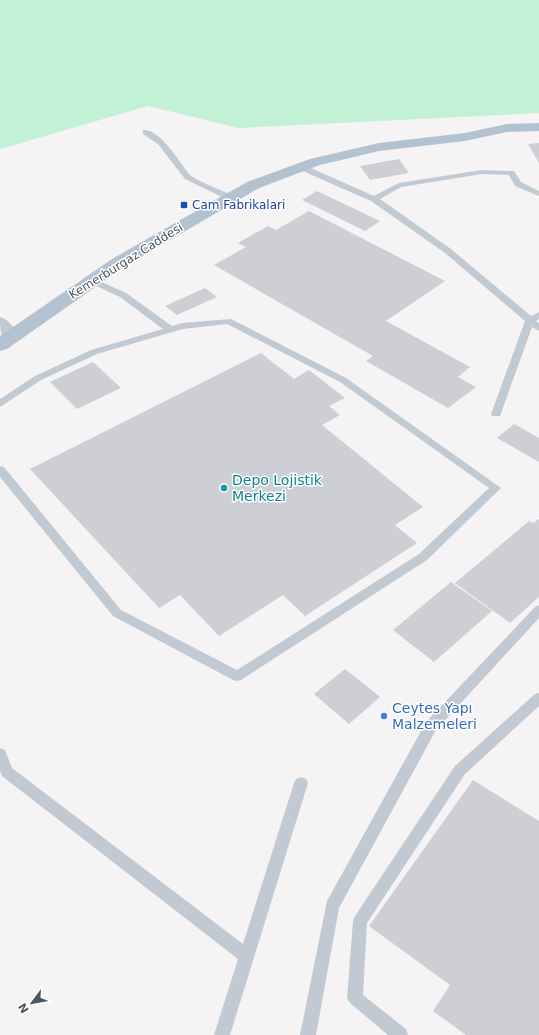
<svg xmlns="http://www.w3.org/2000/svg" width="539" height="1035" font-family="'DejaVu Sans',sans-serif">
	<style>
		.green { fill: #c3f1d5 }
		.building { fill: #cdcfd5 }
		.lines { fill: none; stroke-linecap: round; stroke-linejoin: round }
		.service { fill: #c1cad2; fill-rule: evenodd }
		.minor { fill: #c1cad2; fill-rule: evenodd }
		.primary { fill: #b3c2d1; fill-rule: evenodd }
		.transit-dot { fill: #1a4fb4; stroke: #fff; stroke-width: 1.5 }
		.culture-dot { fill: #0f9aa8; stroke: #fff; stroke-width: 1.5 }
		.shop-dot { fill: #3f7fe0; stroke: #fff; stroke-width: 1.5 }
		.labels { text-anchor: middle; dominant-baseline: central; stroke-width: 3; stroke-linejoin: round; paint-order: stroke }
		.far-transit-label { font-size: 12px; fill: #164399; stroke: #fff; text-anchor: start }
		.far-street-label { font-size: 12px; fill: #4a5661; stroke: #fff }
		.culture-label { font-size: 14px; fill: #0d838f; stroke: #fff; text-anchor: start }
		.shop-label { font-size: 14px; fill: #366cbe; stroke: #fff; text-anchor: start }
	</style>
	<rect width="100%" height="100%" fill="#f5f3f3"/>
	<polygon class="green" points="0,0 539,0 539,113 239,128 148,106 0,149"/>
	<g class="building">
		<polygon points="539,143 539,163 528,144"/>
		<polygon points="399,159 409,173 370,180 360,166"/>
		<polygon points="317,191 380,221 365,231 302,200"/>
		<polygon points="309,211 445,281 386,321 470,367 458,377 476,387 448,408 366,361 373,356 214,265 246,247 238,243 268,226 276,230"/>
		<polygon points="205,288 217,297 177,315 165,306"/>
		<polygon points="261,353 294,379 309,370 345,398 329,406 340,415 322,425 423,507 395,525 417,543 305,616 283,595 219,636 180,595 159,608 30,469"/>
		<polygon points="93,362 121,388 77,409 50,382"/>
		<polygon points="514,424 539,438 539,462 497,438"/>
		<polygon points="539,519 539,597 510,623 455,583 529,521 533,523"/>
		<polygon points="451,582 492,611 434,662 393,630"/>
		<polygon points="345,669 380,697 349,724 314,694"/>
		<polygon points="473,780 539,821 539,1035 466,1035 433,1011 450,985 369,926"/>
	</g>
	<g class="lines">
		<g class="service">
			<path d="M143 130C160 128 180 163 189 174 196 181 224 191 234 196V200H228L185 179 158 144 143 134Z"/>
			<polygon points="298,165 304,165 374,196 399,183 482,170 514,171 521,182 539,191 539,196 515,186 509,175 482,174 401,187 380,199 451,249 531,316 539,312 539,319 536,321 539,323 539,331 532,327 500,416 492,416 491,414 525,321 445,253 371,201 298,169"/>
			<polygon points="93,278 126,293 172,326 182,323 231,319 346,378 501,488 427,560 241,680 237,681 233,680 113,616 0,477 0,466 4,467 121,610 237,670 419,554 489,488 340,382 227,324 183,329 97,354 41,380 0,407 0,399 35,376 91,350 163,329 120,297 90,283 90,279"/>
			<polygon points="539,605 539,618 436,730 339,908 316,1035 300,1035 327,901 426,722 535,607"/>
			<polygon points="539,693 539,706 465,774 367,923 363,995 406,1029 408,1035 388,1035 350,1003 347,998 353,921 355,916 455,766 535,694"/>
			<polygon points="0,748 5,750 12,768 243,944 294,783 296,779 301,777 306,779 308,783 230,1035 214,1035 238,959 2,776 0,771"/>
		</g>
		<path class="minor" d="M0 317C9 320 15 328 20 336L18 340C0 345 0 332 0 317Z"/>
		<polygon class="primary" points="539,123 539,131 507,132 465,141 379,151 320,165 259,188 124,267 7,349 0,351 0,336 112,259 247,182 310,159 379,143 465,133 507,124"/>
	</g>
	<rect class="transit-dot" x="180" y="201" width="8" height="8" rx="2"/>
	<circle class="culture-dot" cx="224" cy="488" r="4"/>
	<circle class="shop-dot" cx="384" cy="716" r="4"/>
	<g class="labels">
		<g class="far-transit-label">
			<text x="192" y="205">Cam Fabrikalari</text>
		</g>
		<g class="far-street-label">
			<text transform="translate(126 261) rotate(-32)">Kemerburgaz Caddesi</text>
		</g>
		<g class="culture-label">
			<text x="232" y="480">Depo Lojistik<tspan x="232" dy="16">Merkezi</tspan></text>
		</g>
		<g class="shop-label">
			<text x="392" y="708">Ceytes Yapı<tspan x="392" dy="16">Malzemeleri</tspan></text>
		</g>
	</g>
	<g transform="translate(32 1003) rotate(238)" stroke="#ffffff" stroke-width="3" paint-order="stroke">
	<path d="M0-3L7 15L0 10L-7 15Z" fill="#4a5661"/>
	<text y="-6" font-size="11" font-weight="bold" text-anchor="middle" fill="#4a5661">N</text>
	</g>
</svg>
